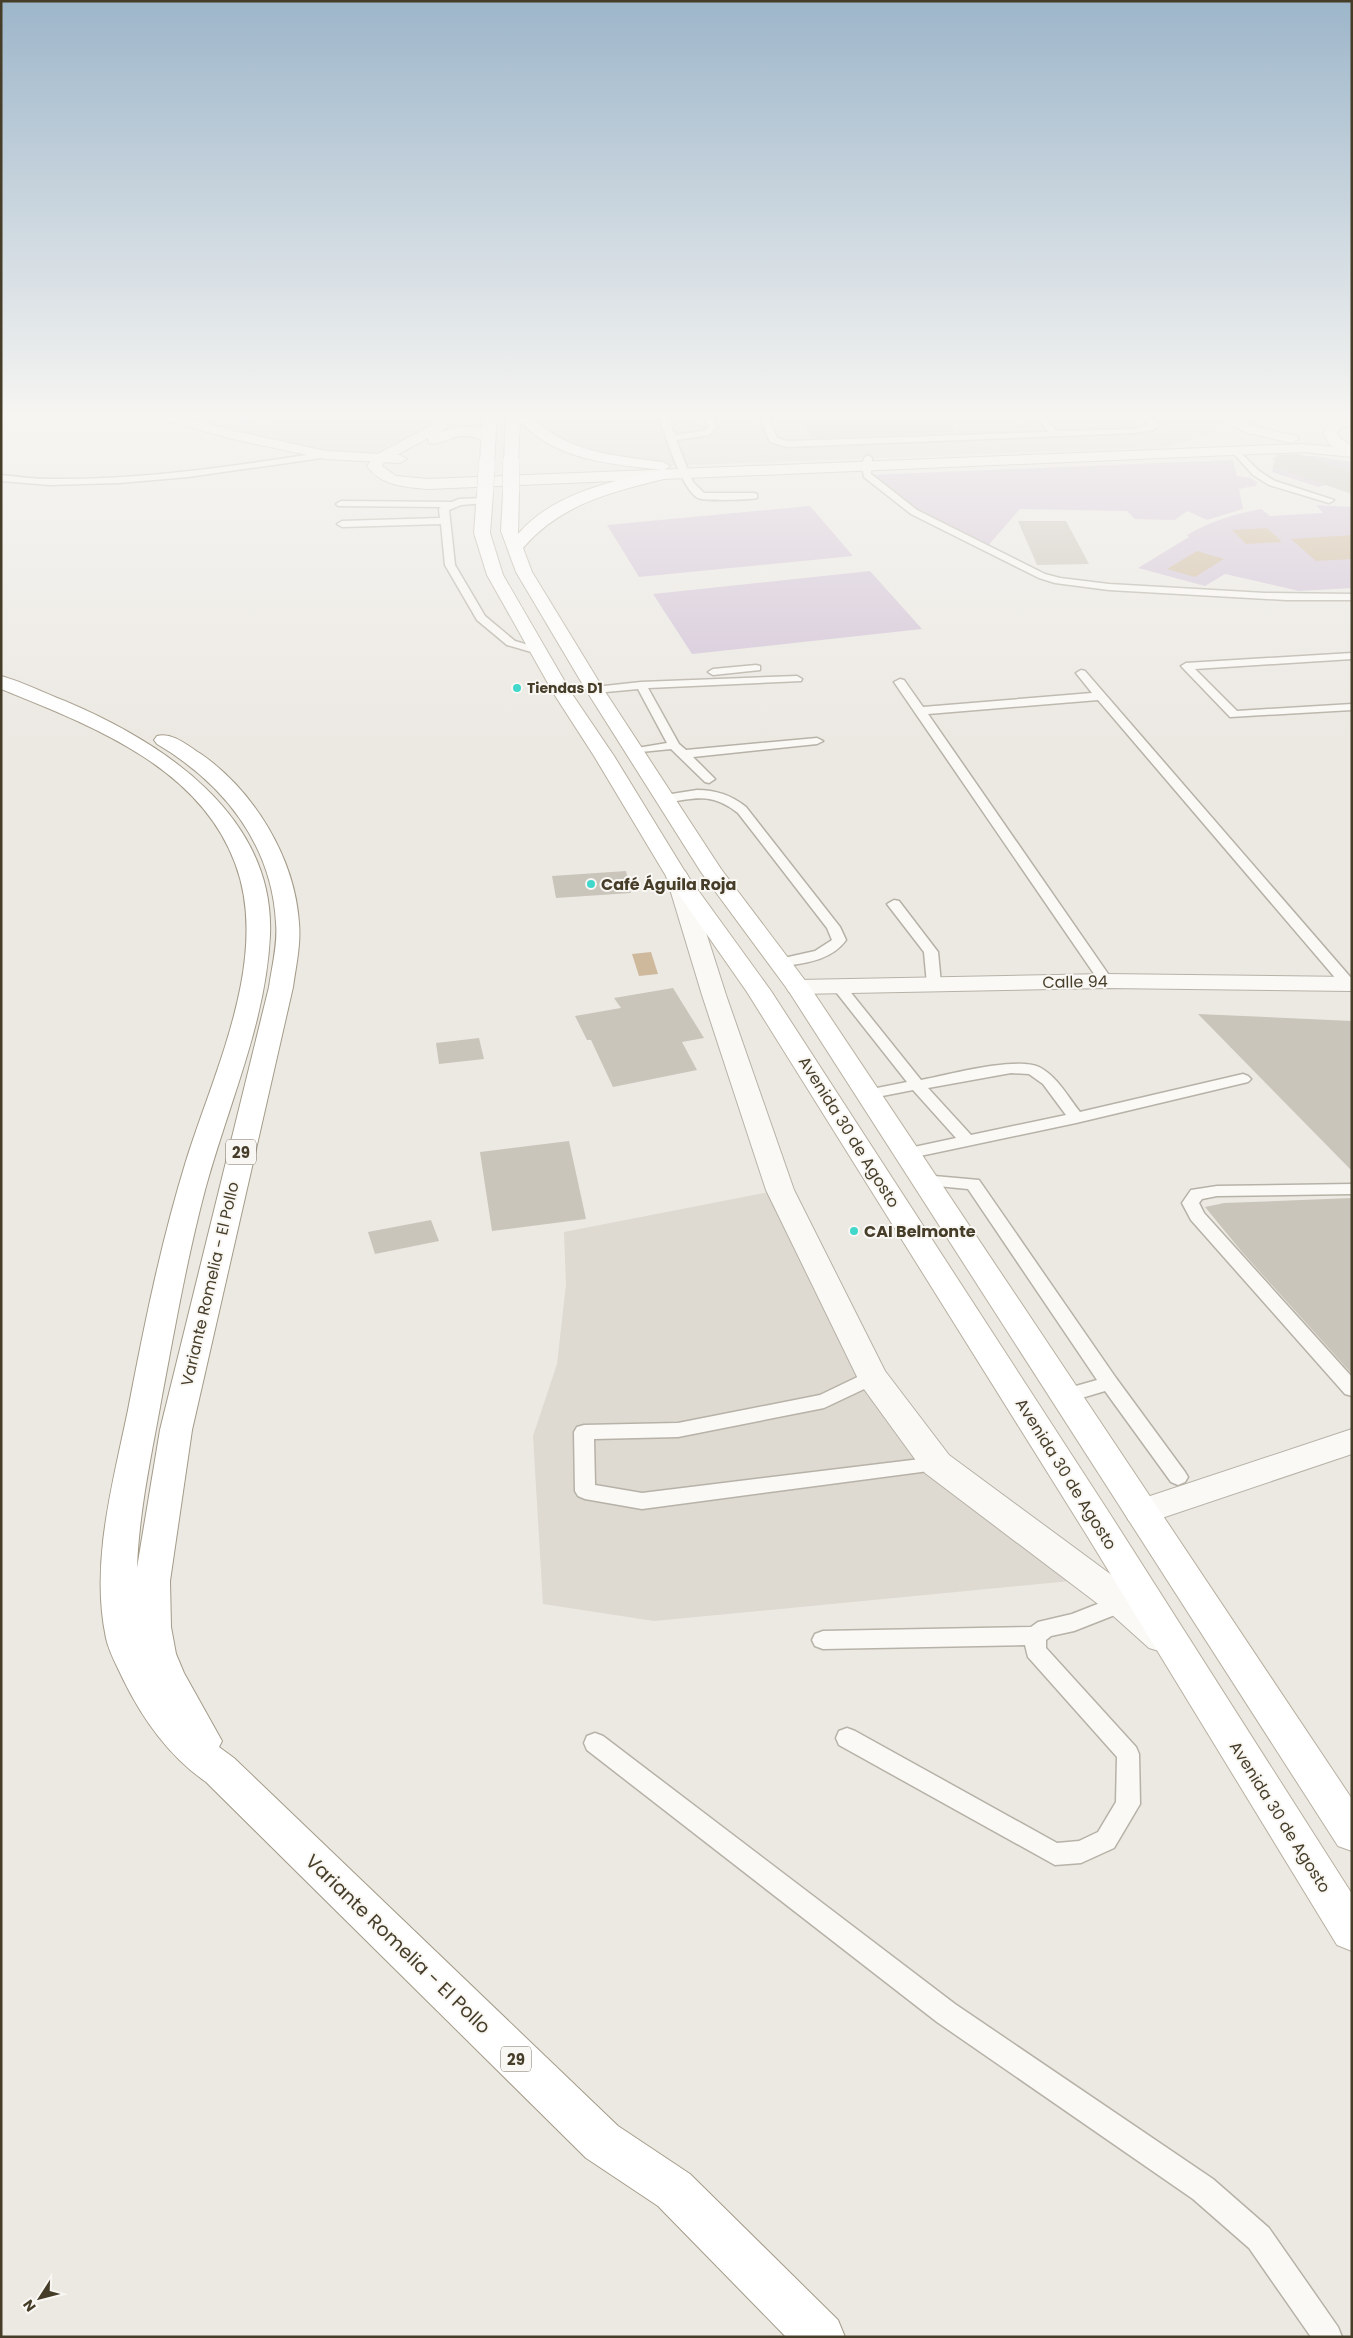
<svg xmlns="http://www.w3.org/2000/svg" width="1353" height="2338" font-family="Poppins,sans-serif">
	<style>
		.built { fill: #ded9d1 }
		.green { fill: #d3c4d7 }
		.water { fill: #ceb99c }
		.building { fill: #cac5ba }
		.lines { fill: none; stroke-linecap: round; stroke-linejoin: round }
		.service-casing { stroke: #b7b2a7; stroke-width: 3 }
		.minor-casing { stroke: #b7b2a7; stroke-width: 2 }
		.tertiary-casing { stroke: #b7b2a7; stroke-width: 2 }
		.primary-casing { stroke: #b9b1a1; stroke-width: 2 }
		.trunk-casing { stroke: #a49b89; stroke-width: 2 }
		.service { fill: #faf9f6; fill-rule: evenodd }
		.minor { fill: #faf9f6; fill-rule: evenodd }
		.tertiary { fill: #faf9f6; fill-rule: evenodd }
		.primary { fill: #fff; fill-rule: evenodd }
		.trunk { fill: #fff; fill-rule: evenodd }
		.primary-bridge-casing { stroke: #b9b1a1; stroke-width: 17; stroke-linecap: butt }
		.primary-bridge { stroke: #fff; stroke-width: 16 }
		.poi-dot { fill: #41d8cb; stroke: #f9f7f3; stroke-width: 2 }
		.labels { text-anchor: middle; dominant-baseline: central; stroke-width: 4; stroke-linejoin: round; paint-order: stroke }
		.far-poi-label { font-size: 14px; font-weight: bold; fill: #463d29; stroke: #f9f7f3; text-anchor: start }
		.shield { fill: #f9f7f3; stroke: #7c7566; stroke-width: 1 }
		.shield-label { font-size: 15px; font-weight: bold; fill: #463d29 }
		.poi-label { font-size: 16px; font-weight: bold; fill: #463d29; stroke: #f9f7f3; text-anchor: start }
		.street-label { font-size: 16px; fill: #463d29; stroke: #f9f7f3 }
		.near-street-label { font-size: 19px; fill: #463d29; stroke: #f9f7f3 }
	</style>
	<rect width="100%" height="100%" fill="#ece9e3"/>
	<g class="built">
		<polygon points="159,414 463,414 379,459 326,455 193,425"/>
		<polygon points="521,414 1208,414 1220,423 1221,427 1212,434 1168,447 663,466 589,455 526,420"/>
		<polygon points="780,1190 937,1464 1092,1579 654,1621 543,1604 533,1436 557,1364 566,1284 564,1232"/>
	</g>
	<g class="green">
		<polygon points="207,414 274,414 245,424"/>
		<polygon points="1313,456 1352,462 1352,472 1326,485 1318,487 1272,472 1275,461 1272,458"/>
		<polygon points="1233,460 1237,476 1250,478 1257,482 1256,486 1239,489 1243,509 1207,520 1187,511 1175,520 1135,519 1127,511 1020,509 986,548 914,512 867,475"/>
		<path d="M1316 505 1352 507V588L1299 591 1225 574 1205 586 1138 568 1189 537 1187 535C1211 521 1234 514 1261 509L1270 516 1323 513Z"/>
		<polygon points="810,506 853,556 639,577 607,525"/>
		<polygon points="870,571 922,629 692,654 653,594"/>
	</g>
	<g class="water">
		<polygon points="1267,528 1282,542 1246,544 1232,530"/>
		<polygon points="1352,535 1352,559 1316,561 1291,539"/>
		<polygon points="1197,551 1224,559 1195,577 1167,569"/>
		<polygon points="651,952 658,974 639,976 632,954"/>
	</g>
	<g class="building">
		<polygon points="799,414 953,414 953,432 812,438"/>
		<polygon points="1299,454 1352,472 1352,494 1273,467 1277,455"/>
		<polygon points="1018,521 1066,521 1089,564 1037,565"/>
		<polygon points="626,871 631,893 556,898 552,876"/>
		<polygon points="673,988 704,1038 682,1042 697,1070 613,1087 591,1040 587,1040 575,1016 621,1008 614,998"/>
		<polygon points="1198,1014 1352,1021 1352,1171"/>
		<polygon points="479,1038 484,1059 439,1064 436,1043"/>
		<polygon points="569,1141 586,1219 492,1231 480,1152"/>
		<polygon points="1352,1198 1352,1374 1242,1252 1205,1207 1224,1203"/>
		<polygon points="431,1220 439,1241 375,1254 368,1232"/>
	</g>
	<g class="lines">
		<defs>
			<g id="service">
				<path d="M658 414H666L675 435 703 431 709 427 702 414H710L717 427 709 435 676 440 693 482 704 493H754L757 494V498C749 500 705 501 698 498 681 489 665 433 658 414Z"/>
				<polygon points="759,414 767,414 777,438 787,441 1048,432 1035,414 1043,414 1056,431 1134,429 1150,425 1139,414 1148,414 1160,425 1153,430 1134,433 787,447 770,442"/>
				<polygon points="1236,448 1259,471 1275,481 1334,500 1329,503 1269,485 1253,475 1233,453 1233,449"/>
				<path d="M326 452 330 455 329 457 188 477 119 483 50 485 1 481V475C18 477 34 479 50 479 143 480 235 466 326 452Z"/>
				<polygon points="868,455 872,458 871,474 917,510 1045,574 1060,578 1109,584 1265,593 1352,594 1352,600 1286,600 1109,590 1055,583 1039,578 911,514 864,477 862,466 864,458"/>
				<polygon points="484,498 487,499 487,503 461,505 449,510 455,565 485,616 515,641 542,649 542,653 538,654 507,645 477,620 445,565 441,524 342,527 337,524 342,521 440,518 439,509 441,507 338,506 336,504 341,501 452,502 459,499"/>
				<polygon points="1352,653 1352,659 1195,669 1237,711 1352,704 1352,710 1230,717 1181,666 1186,663"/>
				<polygon points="756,665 760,666 760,670 713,675 708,672 713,669"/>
				<polygon points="1081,670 1085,671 1352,979 1352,987 1343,987 1098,700 928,714 1113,981 1106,985 1101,984 894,682 900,679 904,680 923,707 1092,693 1076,673"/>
				<polygon points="797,676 802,679 801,681 648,688 679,744 686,750 817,738 823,741 817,744 693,757 715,779 709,783 705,782 671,749 631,753 629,751 631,749 667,743 638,689 595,693 589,690 595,687 641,682"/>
				<path d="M697 790C716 790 731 795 746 807L840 927 846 940C831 961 804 963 780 967L775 966 773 963 775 960 815 951 832 940 827 928 738 813C712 792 695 798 665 803L659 799 665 795Z"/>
				<polygon points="894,900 899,901 938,952 941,984 939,987 929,987 927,984 924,952 887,904"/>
				<path d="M839 983 844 984 921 1080C946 1075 1017 1056 1039 1067 1057 1076 1068 1097 1080 1112L1243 1074 1248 1076 1251 1079 1248 1082 1076 1123 906 1159 900 1158 898 1154 900 1150 956 1138 913 1090 867 1099 862 1097 859 1094 862 1091 907 1082 832 987ZM1011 1073 1029 1074 1043 1084 1066 1115 971 1135 928 1088Z"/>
				<polygon points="923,1175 979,1180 1116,1378 1185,1472 1188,1477 1185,1482 1178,1485 1171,1482 1105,1391 1065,1403 1058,1401 1056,1396 1058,1391 1097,1380 968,1189 917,1184 915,1180 917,1176"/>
				<polygon points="1352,1184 1352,1194 1217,1196 1202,1199 1199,1203 1204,1213 1352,1377 1352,1396 1345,1394 1191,1220 1182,1203 1191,1190 1217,1186"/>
				<polygon points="872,1370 879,1372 881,1377 879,1382 824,1408 678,1437 594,1439 595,1485 642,1493 937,1457 944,1459 947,1464 944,1469 642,1509 585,1499 578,1496 575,1491 574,1432 577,1427 584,1425 678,1423 820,1395"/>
				<polygon points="1123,1594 1130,1597 1133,1603 1130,1609 1074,1631 1051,1636 1046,1640 1046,1648 1136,1747 1139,1754 1140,1804 1114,1848 1081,1863 1055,1865 839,1745 836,1738 839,1731 847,1728 855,1731 1057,1843 1079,1841 1098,1832 1116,1802 1117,1757 1028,1657 1025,1645 823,1649 815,1646 812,1640 815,1634 823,1631 1031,1627 1038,1622 1072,1614"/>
				<polygon points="595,1733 603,1736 955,2004 1213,2179 1269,2228 1338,2327 1342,2337 1311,2337 1249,2248 1193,2199 937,2022 587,1750 584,1743 587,1736"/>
			</g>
			<g id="minor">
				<polygon points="152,414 173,414 235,431 326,451 400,455 407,459 400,463 326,459 232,439 154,417"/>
				<polygon points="677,869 685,871 688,876 726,995 794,1190 885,1371 949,1455 1136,1593 1175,1626 1180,1637 1175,1648 1162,1652 1149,1648 1110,1613 925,1473 861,1385 766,1190 702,995 666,876 669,871"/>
				<polygon points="1352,1429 1352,1454 1141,1525 1129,1521 1124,1512 1129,1503"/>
			</g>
			<g id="tertiary">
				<path d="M453 414H470L438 433C455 427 483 421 496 438L489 442C479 440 473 435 461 436 450 437 440 446 429 443L428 438 384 462 382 466 396 476 428 479 1303 444 1333 447 1329 444 1323 433 1330 423 1352 415V424L1340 429 1337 433 1340 438 1352 446V457L1303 452 428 489C405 487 381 486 367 466L374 456Z"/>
				<polygon points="1209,414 1227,414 1257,427 1297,436 1299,439 1292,443 1248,433 1211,417"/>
				<polygon points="1106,974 1352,977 1352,991 1106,988 798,994 789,992 786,987 789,982 798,980"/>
			</g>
			<g id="primary">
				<polygon points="483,414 497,414 494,462 487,466 480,462"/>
				<path d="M506 414H528C564 452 614 456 663 462L670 466 664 470 672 471 674 474 672 477C616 491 562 502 523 548L532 572 604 690 721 869 810 987 1352 1799V1851L1338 1846 788 990 701 872 586 690 516 572 501 531 503 493 506 490H516L519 493 518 534C553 493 612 481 663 470 612 464 556 461 520 421L518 461 516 464H506L504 461Z"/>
				<polygon points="485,488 493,493 490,533 503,575 572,694 614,756 687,875 771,991 1110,1514 1352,1894 1352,1951 1337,1945 1086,1534 747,992 666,876 594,756 554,694 487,575 474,533 477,493"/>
			</g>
			<path id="trunk" d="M1 676C23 682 44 693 65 701 162 742 275 815 270 935 266 1023 228 1105 205 1190 187 1258 175 1327 162 1396 152 1453 139 1510 137 1568L160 1430 269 987C272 966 278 944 276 923 272 844 223 783 157 744L154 740 157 736C173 732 188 746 201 754 254 791 295 858 299 923 301 944 296 966 293 987L192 1430 170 1581 171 1627 176 1654 184 1673 222 1741 219 1747 234 1758 618 2126 690 2174 838 2320 845 2337H786L658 2206 586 2158 206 1782C169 1756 143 1720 123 1679 117 1666 109 1652 106 1638 90 1563 113 1483 128 1410 144 1326 161 1242 186 1161 214 1071 271 957 235 863 199 766 90 725 1 689Z"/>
		</defs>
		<use href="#service" class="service-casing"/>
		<use href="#minor" class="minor-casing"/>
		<use href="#tertiary" class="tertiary-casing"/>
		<use href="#primary" class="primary-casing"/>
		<use href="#trunk" class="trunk-casing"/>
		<use href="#service" class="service"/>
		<use href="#minor" class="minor"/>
		<use href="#tertiary" class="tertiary"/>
		<use href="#primary" class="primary"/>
		<use href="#trunk" class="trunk"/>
		<defs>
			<g id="primary-bridge">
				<polyline points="511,461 511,493"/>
				<polyline points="485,493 487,462"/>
			</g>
		</defs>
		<use href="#primary-bridge" class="primary-bridge-casing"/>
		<use href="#primary-bridge" class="primary-bridge"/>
	</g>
	<linearGradient id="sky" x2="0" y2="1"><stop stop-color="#9db6ca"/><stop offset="0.56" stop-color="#f6f5f2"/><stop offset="1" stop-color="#f6f5f2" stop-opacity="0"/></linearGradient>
	<rect width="1353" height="741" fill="url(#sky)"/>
	<g class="poi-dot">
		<circle cx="517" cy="688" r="5"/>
		<circle cx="591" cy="884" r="5"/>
		<circle cx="854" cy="1231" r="5"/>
	</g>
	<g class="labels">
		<g class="far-poi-label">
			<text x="527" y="688">Tiendas D1</text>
		</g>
		<g class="shield">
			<rect x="226" y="1139.5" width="30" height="25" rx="4"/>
			<rect x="501" y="2046.5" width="30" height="25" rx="4"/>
		</g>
		<g class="shield-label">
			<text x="241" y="1152">29</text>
			<text x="516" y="2059">29</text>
		</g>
		<g class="poi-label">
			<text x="601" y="884">Café Águila Roja</text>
			<text x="864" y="1231">CAI Belmonte</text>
		</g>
		<g class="street-label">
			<text transform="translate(1075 982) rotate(-1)">Calle 94</text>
			<text transform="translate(849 1132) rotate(58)">Avenida 30 de Agosto</text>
			<text transform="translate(210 1284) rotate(-77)">Variante Romelia - El Pollo</text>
			<text transform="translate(1066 1474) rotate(58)">Avenida 30 de Agosto</text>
			<text transform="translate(1280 1817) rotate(58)">Avenida 30 de Agosto</text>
		</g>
		<g class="near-street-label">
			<text transform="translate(398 1944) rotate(44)">Variante Romelia - El Pollo</text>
		</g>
	</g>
	<rect width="1353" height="2338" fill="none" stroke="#463d29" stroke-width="5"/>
	<g transform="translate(40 2298) rotate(234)" stroke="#f9f7f3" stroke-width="4" paint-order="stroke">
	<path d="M0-4L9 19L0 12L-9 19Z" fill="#463d29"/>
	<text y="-8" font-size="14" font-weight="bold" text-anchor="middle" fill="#463d29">N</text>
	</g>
</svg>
